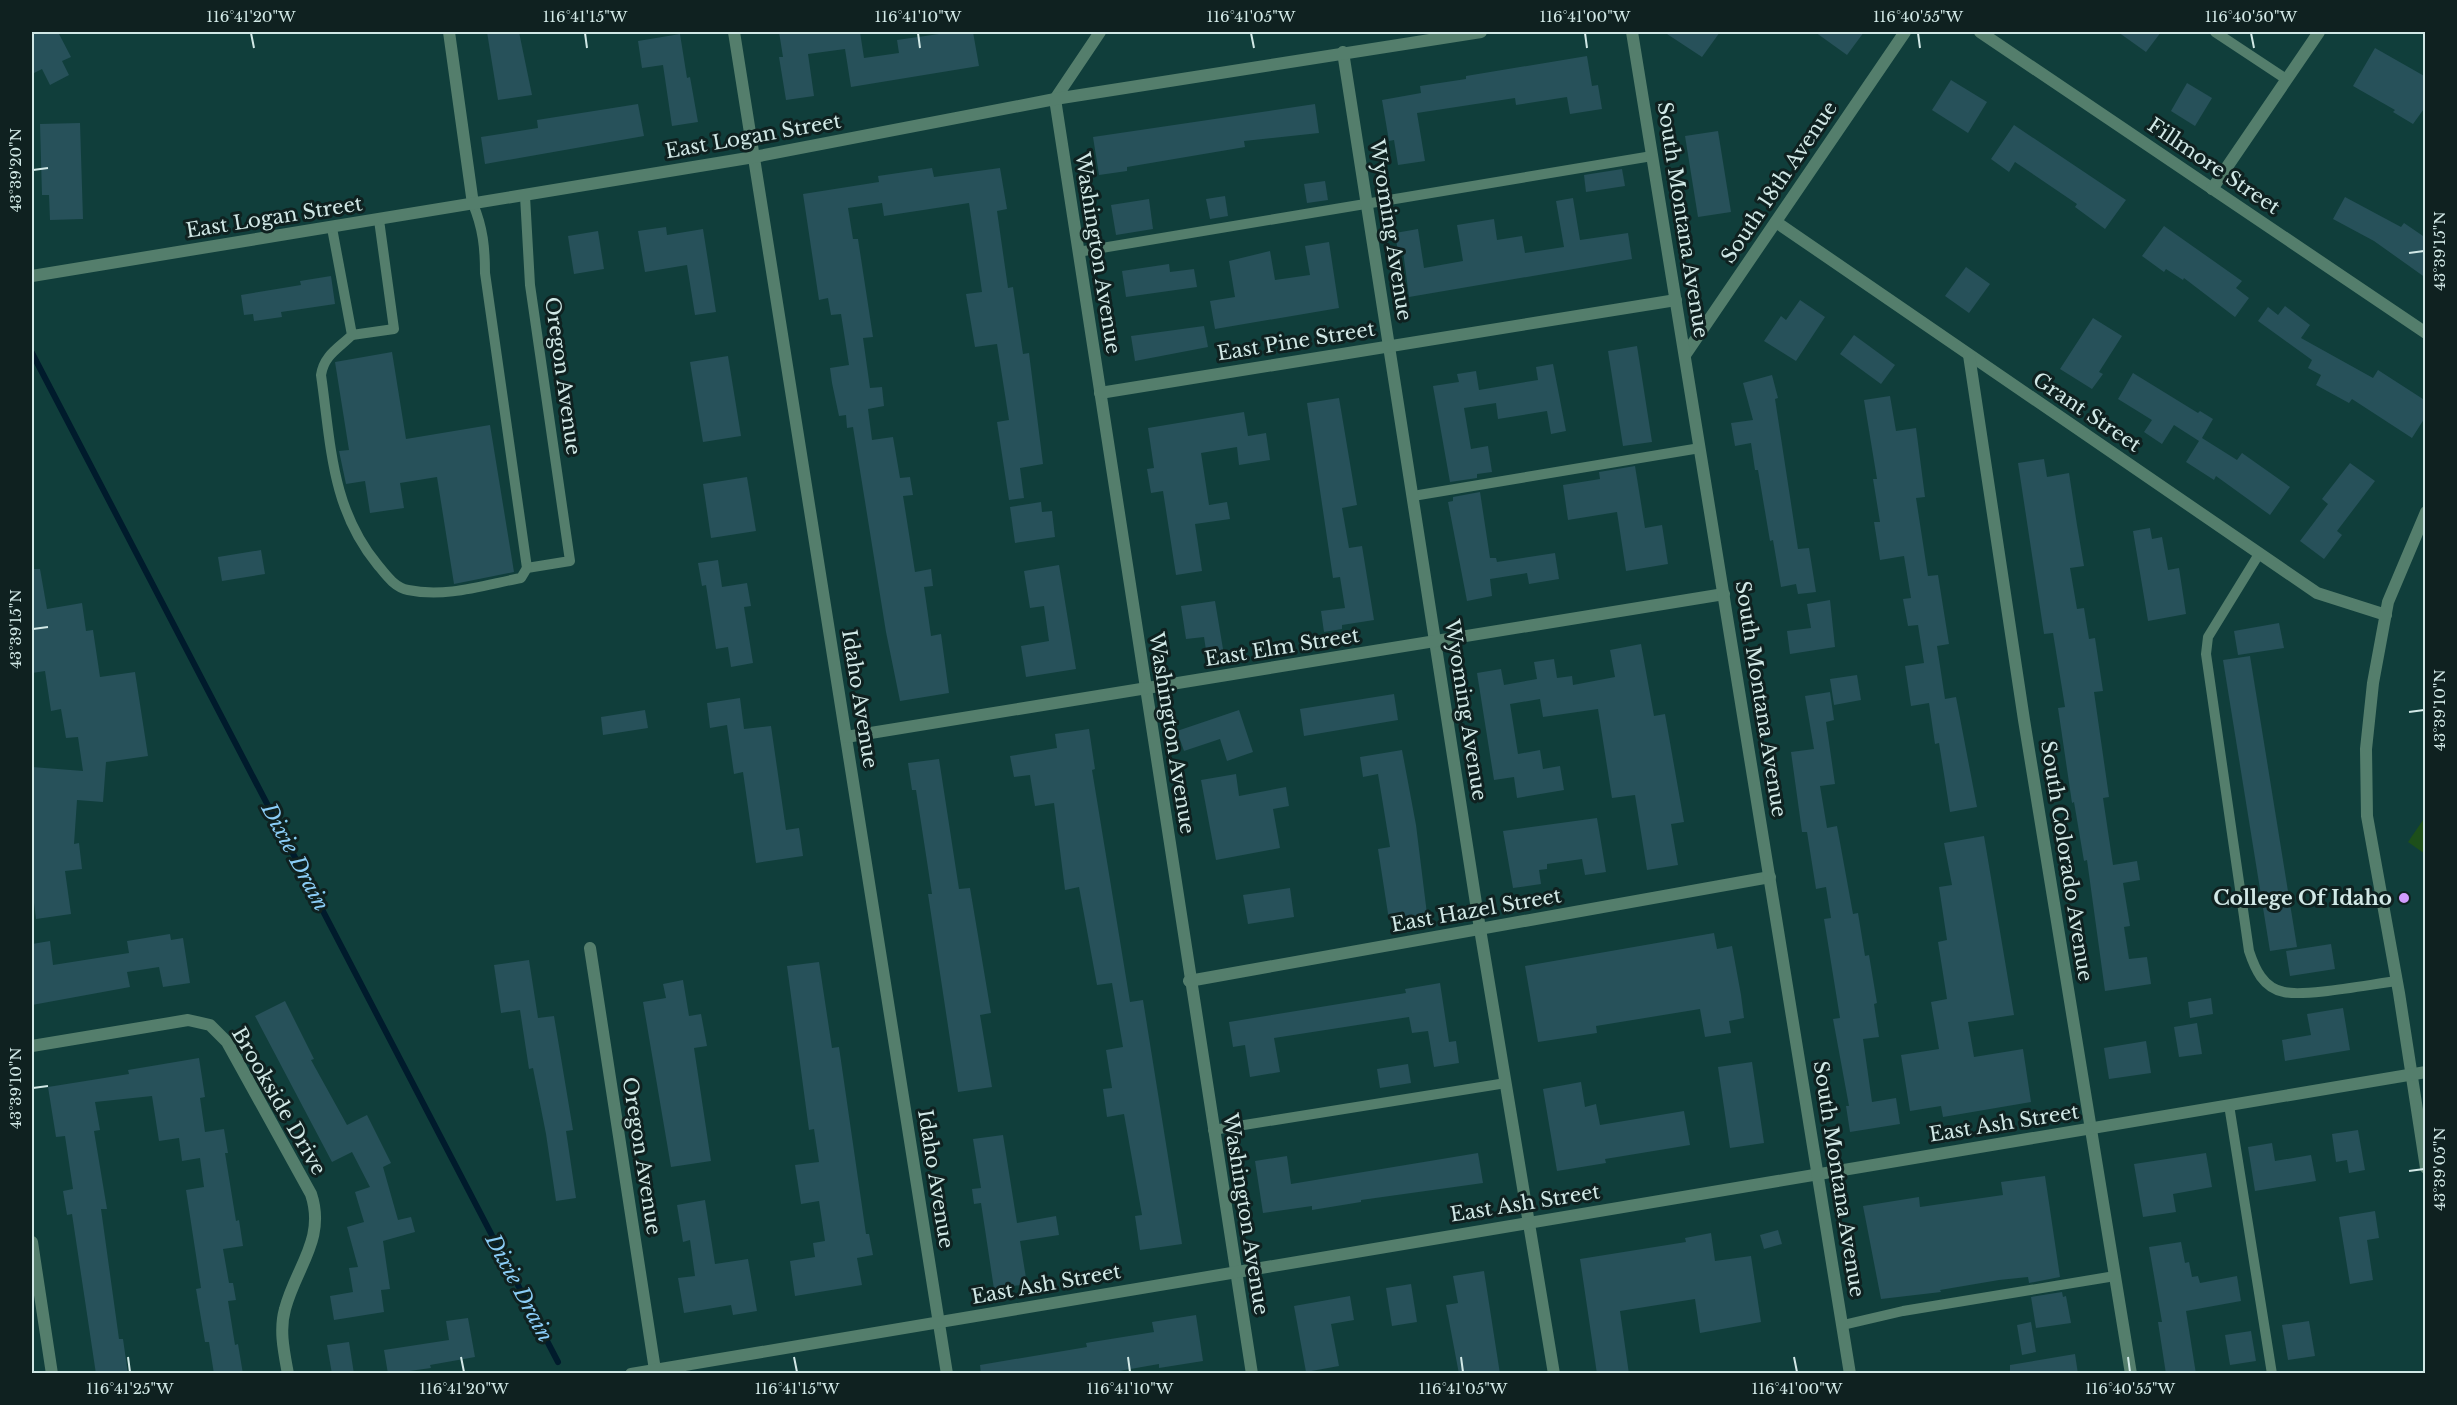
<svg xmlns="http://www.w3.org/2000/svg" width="2457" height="1405" font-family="'Libre Baskerville',serif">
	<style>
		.green { fill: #1d4f1a }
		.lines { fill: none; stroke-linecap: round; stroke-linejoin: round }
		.stream { stroke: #001b2c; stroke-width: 6 }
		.building { fill: #27515a }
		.service { stroke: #547e6c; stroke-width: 10 }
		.minor { stroke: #547e6c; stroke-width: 12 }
		.tertiary { stroke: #547e6c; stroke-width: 12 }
		.ticks { fill: none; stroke: #d1e8e6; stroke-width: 2 }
		.poi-dot { fill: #d29cfd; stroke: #0f2120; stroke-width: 2 }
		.labels { text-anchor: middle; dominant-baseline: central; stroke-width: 6; stroke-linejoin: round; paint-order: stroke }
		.street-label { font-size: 20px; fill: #d1e8e6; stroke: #0f2120 }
		.poi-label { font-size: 20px; font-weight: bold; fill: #d1e8e6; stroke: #0f2120; text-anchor: end }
		.water-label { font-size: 21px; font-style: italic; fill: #8bcdf7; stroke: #0f2120 }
		.neatline { fill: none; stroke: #d1e8e6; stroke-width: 2 }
		.ticks-label { font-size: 15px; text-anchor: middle; fill: #d1e8e6 }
	</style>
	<rect width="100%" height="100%" fill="#103e3b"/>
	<polygon class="green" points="2425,817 2425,854 2408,842"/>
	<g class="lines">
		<polyline class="stream" points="32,353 558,1362"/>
	</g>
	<g class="building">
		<polygon points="32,32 58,32 71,57 62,61 69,75 50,85 42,69 32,74"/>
		<polygon points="487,32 519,32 532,95 498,100"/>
		<polygon points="779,32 860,32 864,58 899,53 897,40 953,32 973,32 979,66 851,87 845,49 808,54 814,96 786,100 779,57 783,57"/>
		<polygon points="1664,32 1720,32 1702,57"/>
		<polygon points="1815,32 1864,32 1847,55"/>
		<polygon points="2118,32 2161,32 2146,52"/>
		<polygon points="680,34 687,78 690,77 698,122 672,126 663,65 642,68 638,41"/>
		<polygon points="2375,48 2426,77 2426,106 2413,124 2393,112 2395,110 2353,86"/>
		<polygon points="1587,56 1592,86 1598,85 1602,109 1570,114 1567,97 1516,105 1515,98 1417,113 1425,161 1398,165 1394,140 1389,141 1382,100 1421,93 1420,86 1466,79 1466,76"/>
		<polygon points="1951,80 1987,102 1968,133 1932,110"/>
		<polygon points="2187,83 2212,98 2195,126 2171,111"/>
		<polygon points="638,104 644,136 485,164 481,137 538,128 537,120"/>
		<polygon points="1315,104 1319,133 1244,141 1245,147 1127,167 1127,171 1099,175 1093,137"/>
		<polygon points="80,123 83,219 50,220 49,195 42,195 40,124"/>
		<polygon points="2014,125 2126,200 2105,229 2075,207 2077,204 2015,162 2009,172 1991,159"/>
		<polygon points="1718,131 1731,212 1698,217 1685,136"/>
		<polygon points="932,168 934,177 1000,168 1007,209 997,211 1008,288 1013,287 1023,354 1029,353 1043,464 1020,468 1024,498 1009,500 997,422 1009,420 997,344 975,347 966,294 982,292 969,203 884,216 882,203 848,208 853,239 858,239 873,337 863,338 870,388 882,387 884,406 868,409 872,440 893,437 900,478 910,477 913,495 903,496 915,572 931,569 933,586 924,587 931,636 941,634 949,693 900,701 886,632 853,427 847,428 846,415 839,416 832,383 830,368 849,365 841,314 831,315 828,298 819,300 803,194 879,182 878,176"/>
		<polygon points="1622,169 1625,186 1586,192 1584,175"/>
		<polygon points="1325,181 1328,200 1307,203 1304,184"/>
		<polygon points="1225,196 1228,216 1210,219 1206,199"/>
		<polygon points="2345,197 2401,227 2404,223 2426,238 2426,278 2374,241 2333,219"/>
		<polygon points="1573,198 1580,240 1628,233 1632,259 1409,297 1403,251 1398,252 1395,233 1418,229 1424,268 1463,261 1457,225 1494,219 1497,240 1522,236 1525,253 1564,247 1556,201"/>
		<polygon points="1149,199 1153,229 1116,235 1111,205"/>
		<polygon points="2164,226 2242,281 2236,288 2249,298 2235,317 2184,278 2183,280 2166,269 2164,272 2142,256"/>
		<polygon points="666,227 667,235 703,229 716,312 695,315 687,265 645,272 638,231"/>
		<polygon points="598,231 604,269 574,274 568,236"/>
		<polygon points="1329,242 1339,308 1215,329 1210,301 1235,297 1229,261 1270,251 1275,280 1310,275 1305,246"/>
		<polygon points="1169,264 1170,272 1194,269 1197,287 1126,297 1122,271"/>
		<polygon points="1966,267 1990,284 1969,313 1945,296"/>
		<polygon points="331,276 335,304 281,312 282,317 254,321 253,314 244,315 241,295 301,285 300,281"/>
		<polygon points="1800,300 1825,317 1796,361 1764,341 1781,316 1786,320"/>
		<polygon points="2285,306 2310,325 2301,338 2373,378 2378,370 2426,401 2426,416 2412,438 2352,399 2349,403 2316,385 2321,375 2308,368 2312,360 2258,321 2268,307 2278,315"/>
		<polygon points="2093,318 2122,336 2099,372 2103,374 2092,389 2060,369"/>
		<polygon points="1204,326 1208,347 1135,361 1131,336"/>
		<polygon points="1854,335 1895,365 1881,384 1840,354"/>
		<polygon points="1637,346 1652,442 1623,446 1608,351"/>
		<polygon points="392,352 406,439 490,425 514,572 454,584 437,477 400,483 404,508 370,513 365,481 346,484 339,451 349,450 335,362"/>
		<polygon points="728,356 741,436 703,442 690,362"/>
		<polygon points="1553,364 1566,431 1551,434 1547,411 1498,419 1496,403 1464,408 1471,449 1488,446 1492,472 1477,474 1477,478 1450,482 1433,386 1459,382 1457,374 1476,371 1479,390 1538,380 1536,367"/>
		<polygon points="2133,373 2198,413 2200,411 2213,419 2202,438 2237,460 2242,453 2290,487 2270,515 2216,476 2214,480 2186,462 2199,441 2174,425 2162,444 2144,432 2152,420 2118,399"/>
		<polygon points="1772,375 1778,398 1775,399 1798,549 1809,548 1816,592 1798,594 1796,584 1781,587 1773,540 1770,541 1758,470 1755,470 1751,443 1735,446 1731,423 1753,420 1743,383"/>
		<polygon points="1890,396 1896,431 1916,428 1925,497 1916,498 1928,576 1938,575 1949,644 1937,646 1945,699 1956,697 1977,807 1950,812 1939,743 1935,744 1929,703 1911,706 1905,666 1924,663 1918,625 1908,626 1903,599 1911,598 1904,556 1880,560 1874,522 1880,522 1873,479 1877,479 1864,400"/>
		<polygon points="1339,398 1357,505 1342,508 1349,548 1362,546 1374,620 1342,625 1342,629 1324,632 1321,611 1345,608 1340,577 1333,578 1307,403"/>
		<polygon points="1244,412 1248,436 1266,433 1270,460 1239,465 1237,447 1201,453 1209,505 1227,502 1230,519 1195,524 1202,571 1176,575 1163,491 1151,493 1147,469 1154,468 1148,428"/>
		<polygon points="2044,459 2047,477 2069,473 2077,525 2084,566 2070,568 2077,609 2084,608 2089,639 2095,638 2103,691 2094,692 2109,797 2103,798 2113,865 2137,861 2140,880 2123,883 2130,926 2124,927 2129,959 2147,957 2151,984 2105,991 2087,860 2084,861 2074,802 2072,803 2058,708 2065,707 2053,633 2044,634 2018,463"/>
		<polygon points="2350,463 2375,481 2337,531 2342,535 2324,559 2300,541 2328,504 2322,499"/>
		<polygon points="1635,466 1645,528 1662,525 1668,564 1626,571 1617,512 1568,520 1563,485 1600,479 1599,472"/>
		<polygon points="747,477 756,531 711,538 703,484"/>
		<polygon points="1480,492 1490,558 1496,558 1497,562 1555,553 1559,579 1529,584 1527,573 1490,579 1492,596 1467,601 1448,502 1453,501 1453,497"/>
		<polygon points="1041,502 1042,512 1052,511 1055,537 1015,543 1010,507"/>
		<polygon points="2150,528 2152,539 2162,537 2168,570 2179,568 2186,614 2148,621 2133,531"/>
		<polygon points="261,550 265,574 222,581 218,557"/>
		<polygon points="718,560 722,587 747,583 751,606 744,607 753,663 731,667 728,647 716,649 706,585 702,586 698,563"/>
		<polygon points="1059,565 1076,669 1026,677 1021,646 1049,641 1044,606 1030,608 1024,571"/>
		<polygon points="32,569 40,569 47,609 82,603 86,631 93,630 100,677 135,672 148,756 106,762 103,802 77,800 74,844 79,843 82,869 65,871 71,914 36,919 32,887 32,767 83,771 78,737 66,738 61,709 51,711 45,671 32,673"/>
		<polygon points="1830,600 1835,647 1790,654 1787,631 1811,628 1807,604"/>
		<polygon points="1215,601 1225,661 1208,663 1204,637 1186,639 1181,606"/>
		<polygon points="2279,623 2284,648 2238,655 2234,631"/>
		<polygon points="1641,644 1654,716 1665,714 1684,822 1671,824 1678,865 1647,870 1635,795 1612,798 1598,709 1543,717 1540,699 1510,704 1518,754 1540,750 1543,769 1560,766 1564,790 1517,798 1514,777 1494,780 1477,673 1501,669 1504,685 1537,679 1534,662 1554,659 1557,678 1572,676 1573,685 1615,677 1610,650"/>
		<polygon points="2250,656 2297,947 2270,951 2223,660"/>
		<polygon points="1857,675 1861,700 1834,705 1830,679"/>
		<polygon points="1830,692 1834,720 1826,722 1835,784 1820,786 1827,828 1837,826 1853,914 1858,913 1865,956 1869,955 1877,1003 1874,1004 1879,1037 1863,1039 1872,1102 1896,1098 1900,1124 1850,1132 1846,1106 1849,1106 1833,1019 1840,1018 1824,919 1831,918 1826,887 1816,889 1807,832 1802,832 1791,752 1814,749 1805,696"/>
		<polygon points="1394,694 1398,720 1304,736 1300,709"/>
		<polygon points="740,698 744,729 771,726 786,830 799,828 803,856 756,863 743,772 734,774 727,725 710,728 707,703"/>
		<polygon points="645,710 648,728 603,735 601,717"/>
		<polygon points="1239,710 1253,752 1227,761 1220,739 1184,751 1177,731"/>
		<polygon points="1089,729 1095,769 1092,770 1130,1002 1143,1000 1182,1244 1140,1250 1135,1216 1142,1215 1124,1114 1107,1117 1103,1089 1112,1088 1106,1050 1123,1047 1112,983 1097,985 1079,887 1065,890 1054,803 1035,806 1030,775 1014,777 1010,756 1057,748 1055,734"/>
		<polygon points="1402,750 1416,825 1427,914 1389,920 1378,849 1390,847 1378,774 1363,777 1360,757"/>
		<polygon points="939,759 959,889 970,888 991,1013 980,1015 992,1087 958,1092 928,894 932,894 916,790 912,790 908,763"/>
		<polygon points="1236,774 1239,796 1286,787 1289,806 1273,809 1280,848 1216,860 1201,780"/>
		<polygon points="1597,818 1606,872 1585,875 1582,859 1547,864 1547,869 1539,870 1541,884 1513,888 1503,831"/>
		<polygon points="1984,836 2014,1015 1968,1022 1974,1057 2023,1049 2031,1102 1943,1117 1941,1106 1910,1111 1901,1055 1939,1049 1931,1002 1947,999 1938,942 1947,940 1939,887 1952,885 1944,843"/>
		<polygon points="1290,888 1294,917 1248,924 1243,895"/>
		<polygon points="1714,933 1717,949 1732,946 1741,995 1744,1018 1729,1021 1731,1033 1705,1037 1700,1009 1596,1026 1597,1033 1538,1042 1525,966"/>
		<polygon points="170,934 171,940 183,938 190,983 163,987 159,967 127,972 130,987 32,1005 32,944 50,941 53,965 129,953 127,941"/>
		<polygon points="2331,944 2335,969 2290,976 2286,951"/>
		<polygon points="529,960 538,1018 554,1016 573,1130 566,1131 576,1198 556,1201 546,1134 533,1068 529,1069 520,1010 501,1013 494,965"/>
		<polygon points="819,962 832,1048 839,1047 866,1234 869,1234 873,1255 857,1258 862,1285 795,1296 790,1261 815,1257 813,1243 825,1241 819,1201 801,1204 795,1165 819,1162 814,1129 809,1130 787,966"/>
		<polygon points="683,980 689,1016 701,1014 707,1046 694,1048 711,1161 671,1167 643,1002 666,998 663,984"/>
		<polygon points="1440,983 1449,1042 1456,1041 1459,1063 1434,1067 1428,1031 1412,1033 1409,1017 1274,1038 1280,1072 1250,1077 1245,1045 1233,1047 1229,1022 1406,993 1405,989"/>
		<polygon points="2211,998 2213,1014 2190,1018 2188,1002"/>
		<polygon points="285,1001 314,1059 311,1060 347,1125 367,1115 391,1163 383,1167 398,1220 411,1217 415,1232 383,1241 390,1289 381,1290 384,1312 334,1320 330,1296 353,1292 349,1268 358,1267 347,1227 364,1222 355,1192 370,1187 352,1152 332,1162 255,1016"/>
		<polygon points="2343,1008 2350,1050 2285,1061 2282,1040 2311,1035 2307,1014"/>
		<polygon points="2197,1023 2202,1054 2179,1057 2174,1027"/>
		<polygon points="2146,1041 2151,1073 2109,1079 2104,1048"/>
		<polygon points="199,1058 205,1097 200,1098 205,1132 224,1129 228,1153 225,1153 236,1221 239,1220 243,1246 223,1249 229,1283 233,1283 236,1300 228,1301 235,1345 238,1344 243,1374 214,1374 209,1342 205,1342 196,1289 201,1288 186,1190 204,1187 200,1158 182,1161 179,1138 159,1141 152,1096 95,1102 100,1130 94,1131 107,1209 101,1209 119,1339 123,1339 128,1374 96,1374 72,1214 67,1215 63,1191 73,1189 65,1136 56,1137 48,1087 129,1074 128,1070"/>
		<polygon points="1752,1062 1764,1143 1730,1148 1718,1067"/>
		<polygon points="1408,1064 1411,1083 1380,1088 1377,1069"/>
		<polygon points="1581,1082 1585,1107 1596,1104 1600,1125 1684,1111 1690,1145 1605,1159 1606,1163 1557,1171 1543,1089"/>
		<polygon points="2358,1130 2365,1170 2349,1173 2347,1160 2336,1162 2332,1134"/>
		<polygon points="1003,1135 1017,1223 1056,1216 1059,1235 1020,1241 1027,1284 994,1289 981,1203 974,1204 972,1189 981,1188 973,1139"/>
		<polygon points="2272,1143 2275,1161 2311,1155 2316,1181 2255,1191 2248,1147"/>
		<polygon points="1478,1153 1483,1183 1361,1200 1361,1202 1312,1210 1312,1206 1263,1213 1255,1161 1287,1156 1291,1184"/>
		<polygon points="2206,1153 2212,1187 2173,1194 2176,1212 2143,1217 2134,1164"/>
		<polygon points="2045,1176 2060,1277 2029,1283 2028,1277 1999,1280 1940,1290 1941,1292 1881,1299 1863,1206 1919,1197 1920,1207 2003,1195 2001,1182"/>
		<polygon points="705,1200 715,1264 748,1259 757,1311 733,1315 731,1305 684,1313 678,1278 695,1276 690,1240 683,1242 677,1205"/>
		<polygon points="2375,1211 2379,1238 2367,1240 2373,1280 2350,1284 2339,1217"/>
		<polygon points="1778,1230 1782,1244 1764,1249 1760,1235"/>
		<polygon points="1711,1233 1715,1261 1751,1256 1761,1322 1700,1333 1695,1299 1620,1311 1629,1374 1597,1374 1580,1259 1686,1242 1685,1238"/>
		<polygon points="2181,1242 2185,1263 2189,1262 2192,1277 2198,1276 2200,1283 2237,1276 2241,1301 2186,1311 2196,1374 2166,1374 2158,1322 2162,1322 2149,1247"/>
		<polygon points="1484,1271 1500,1374 1459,1374 1446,1305 1458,1303 1453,1276"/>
		<polygon points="1411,1284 1417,1322 1392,1326 1386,1288"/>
		<polygon points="2062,1292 2063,1297 2066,1296 2071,1323 2036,1328 2031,1297"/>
		<polygon points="1350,1296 1354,1320 1331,1324 1339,1366 1306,1372 1294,1306"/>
		<polygon points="1196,1315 1203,1361 1159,1368 1159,1364 1102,1374 981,1374 980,1365 1087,1347 1086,1343 1154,1332 1152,1322"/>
		<polygon points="468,1318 475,1357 430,1365 431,1368 388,1374 384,1350 449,1340 446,1321"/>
		<polygon points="2309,1321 2315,1356 2288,1360 2282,1325"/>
		<polygon points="2031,1322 2036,1352 2022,1355 2017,1325"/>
		<polygon points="2251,1331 2256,1361 2230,1365 2225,1335"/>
		<polygon points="349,1342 354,1374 332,1374 327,1345"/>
		<polygon points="2075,1354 2078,1374 2010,1374 2010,1365"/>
	</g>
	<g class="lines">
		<g class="service">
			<polyline points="2215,32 2286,79"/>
			<path d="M473 204C483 228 485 248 485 273L527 568 570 561 530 285 525 196"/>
			<path d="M332 228 352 335C339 348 324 355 321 375 331 444 331 508 377 564 386 575 394 587 408 590 446 598 484 585 521 578L527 568"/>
			<polyline points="1078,252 1652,156"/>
			<polyline points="352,335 394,329 379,220"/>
			<polyline points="1413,496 1700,448"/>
			<path d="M2259 554 2208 637 2206 654 2249 951C2255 969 2263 988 2284 992 2306 997 2372 984 2397 981"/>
			<polyline points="2229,1105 2272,1374"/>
			<polyline points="1213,1130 1506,1083"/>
			<polyline points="1843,1325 1903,1311 2115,1276"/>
		</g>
		<g class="minor">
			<polyline points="449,32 473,204"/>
			<polyline points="734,32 947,1374"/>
			<polyline points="1100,32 1055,99 1252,1374"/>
			<polyline points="1980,32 2426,333"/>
			<polyline points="1343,52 1480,929 1554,1374"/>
			<polyline points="2212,189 2319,32"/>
			<polyline points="1776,222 2317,593 2386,615"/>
			<polyline points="1685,355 1905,32"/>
			<polyline points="1969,355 2024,720 2131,1374"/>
			<polyline points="1100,393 1676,300"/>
			<polyline points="2426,512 2388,602 2373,683 2366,749 2367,816 2399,993 2426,1168"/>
			<polyline points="846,737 1724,594"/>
			<polyline points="590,948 655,1370"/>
			<polyline points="1189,981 1770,877"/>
			<path d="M32 1046 188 1020 210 1025 227 1042 311 1194C326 1239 296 1267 285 1309 279 1330 284 1352 288 1374"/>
			<polyline points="32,1242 52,1374"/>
			<polyline points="631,1374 2426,1072"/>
		</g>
		<g class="tertiary">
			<polyline points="1632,32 1850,1374"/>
			<polyline points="32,276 754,157 1055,99 1481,32"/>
		</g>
	</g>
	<path class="ticks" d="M251 33 254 48M585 33 587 48M918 33 920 48M1251 33 1254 48M1585 33 1587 48M1918 33 1920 48M2251 33 2254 48M33 170 48 168M2409 253 2424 251M33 629 48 627M2409 712 2424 710M33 1088 48 1086M2409 1171 2424 1169M128 1357 130 1372M461 1357 464 1372M794 1357 797 1372M1128 1357 1130 1372M1461 1357 1463 1372M1794 1357 1797 1372M2128 1357 2130 1372"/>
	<circle class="poi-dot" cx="2404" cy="898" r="6"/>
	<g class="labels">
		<g class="street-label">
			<text transform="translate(753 136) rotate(-10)">East Logan Street</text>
			<text transform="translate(2214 166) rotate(34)">Fillmore Street</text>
			<text transform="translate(1779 182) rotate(-56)">South 18th Avenue</text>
			<text transform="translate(274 217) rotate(-9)">East Logan Street</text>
			<text transform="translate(1683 220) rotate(81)">South Montana Avenue</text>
			<text transform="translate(1391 230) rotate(81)">Wyoming Avenue</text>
			<text transform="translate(1098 253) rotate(81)">Washington Avenue</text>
			<text transform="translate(1296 341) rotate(-9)">East Pine Street</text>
			<text transform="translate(563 376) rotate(82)">Oregon Avenue</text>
			<text transform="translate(2087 412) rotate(34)">Grant Street</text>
			<text transform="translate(1282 647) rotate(-9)">East Elm Street</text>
			<text transform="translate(860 699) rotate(81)">Idaho Avenue</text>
			<text transform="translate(1761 699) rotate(81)">South Montana Avenue</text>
			<text transform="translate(1466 710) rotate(81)">Wyoming Avenue</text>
			<text transform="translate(1172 733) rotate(81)">Washington Avenue</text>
			<text transform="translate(2067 861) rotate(81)">South Colorado Avenue</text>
			<text transform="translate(1476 910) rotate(-10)">East Hazel Street</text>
			<text transform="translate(279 1101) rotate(60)">Brookside Drive</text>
			<text transform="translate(2004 1123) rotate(-9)">East Ash Street</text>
			<text transform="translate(642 1156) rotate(81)">Oregon Avenue</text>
			<text transform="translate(936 1179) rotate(81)">Idaho Avenue</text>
			<text transform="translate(1839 1179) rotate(81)">South Montana Avenue</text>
			<text transform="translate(1525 1203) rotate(-9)">East Ash Street</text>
			<text transform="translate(1246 1214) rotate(81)">Washington Avenue</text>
			<text transform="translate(1046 1284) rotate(-10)">East Ash Street</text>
		</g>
		<g class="poi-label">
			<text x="2392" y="898">College Of Idaho</text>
		</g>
		<g class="water-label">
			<text transform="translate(295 857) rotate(62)">Dixie Drain</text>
			<text transform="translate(519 1288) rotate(62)">Dixie Drain</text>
		</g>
	</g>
	<rect width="2457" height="1405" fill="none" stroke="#0f2120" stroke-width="66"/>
	<rect x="33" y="33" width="2391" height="1339" class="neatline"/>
	<g class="ticks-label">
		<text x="251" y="22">116°41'20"W</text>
		<text x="585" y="22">116°41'15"W</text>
		<text x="918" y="22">116°41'10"W</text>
		<text x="1251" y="22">116°41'05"W</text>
		<text x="1585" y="22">116°41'00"W</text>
		<text x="1918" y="22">116°40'55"W</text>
		<text x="2251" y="22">116°40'50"W</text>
		<text transform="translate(16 170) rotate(-90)" y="5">43°39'20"N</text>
		<text transform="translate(2440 251) rotate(-90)" y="5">43°39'15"N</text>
		<text transform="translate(16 629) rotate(-90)" y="5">43°39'15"N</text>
		<text transform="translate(2440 710) rotate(-90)" y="5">43°39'10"N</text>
		<text transform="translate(16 1088) rotate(-90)" y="5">43°39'10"N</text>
		<text transform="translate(2440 1169) rotate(-90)" y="5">43°39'05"N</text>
		<text x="130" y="1394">116°41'25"W</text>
		<text x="464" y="1394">116°41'20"W</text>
		<text x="797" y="1394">116°41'15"W</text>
		<text x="1130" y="1394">116°41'10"W</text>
		<text x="1463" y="1394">116°41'05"W</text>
		<text x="1797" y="1394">116°41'00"W</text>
		<text x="2130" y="1394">116°40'55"W</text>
	</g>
</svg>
